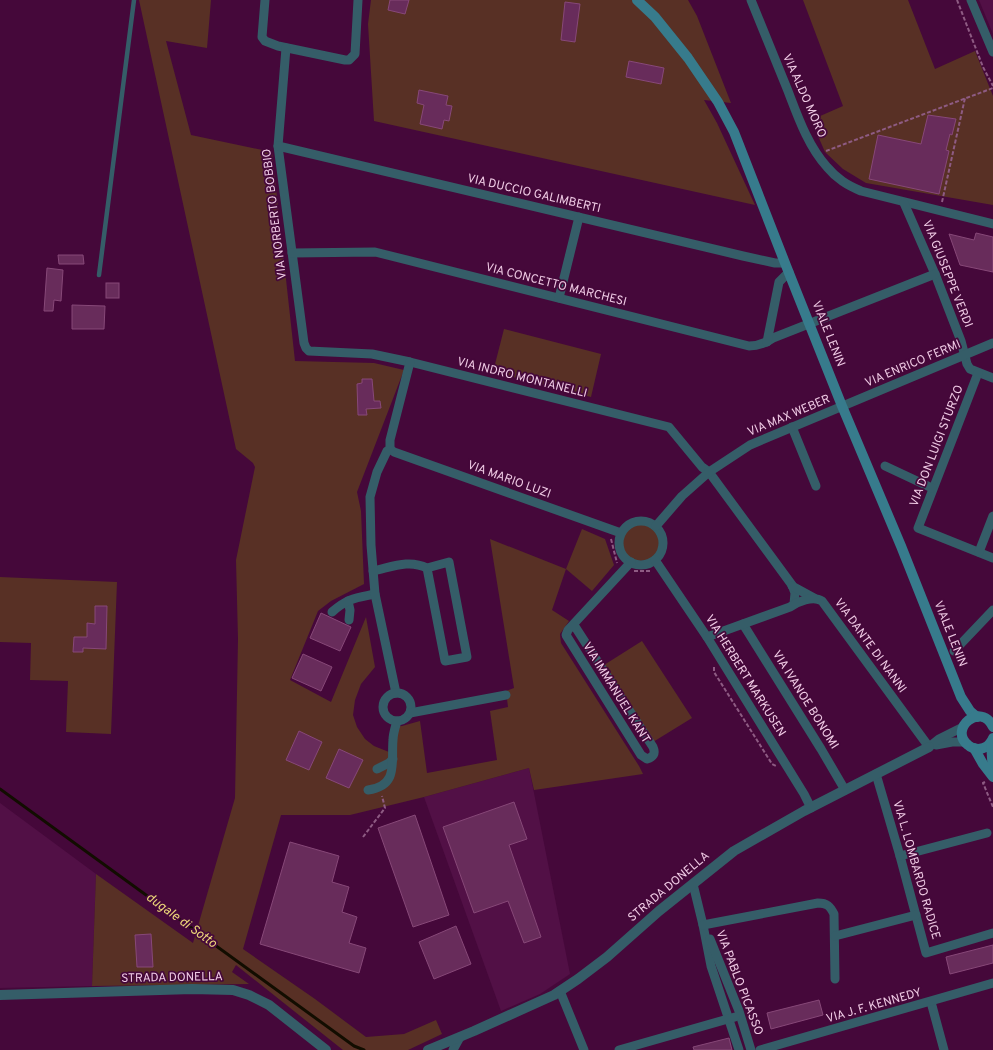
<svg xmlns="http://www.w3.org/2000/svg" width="993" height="1050" font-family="Overpass,sans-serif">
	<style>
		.built { fill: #521046 }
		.green { fill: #583025 }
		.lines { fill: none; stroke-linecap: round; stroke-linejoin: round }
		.stream { stroke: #120d00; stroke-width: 3 }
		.building { fill: #682c5b; stroke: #874878 }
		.path { stroke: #8e5b83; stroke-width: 2; stroke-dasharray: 4 2; stroke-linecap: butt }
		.service { stroke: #355d68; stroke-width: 4.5 }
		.minor { stroke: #355d68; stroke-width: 9 }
		.tertiary { stroke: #355d68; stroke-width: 10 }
		.secondary { stroke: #377b8c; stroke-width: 10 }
		.labels { text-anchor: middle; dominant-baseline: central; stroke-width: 3.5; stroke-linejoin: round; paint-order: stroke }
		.street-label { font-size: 12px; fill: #f0cbe5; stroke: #45083a }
		.water-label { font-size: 13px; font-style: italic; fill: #edd779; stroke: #45083a }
	</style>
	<rect width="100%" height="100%" fill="#45083a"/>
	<g class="built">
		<polygon points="979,0 993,0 993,34"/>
		<polygon points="529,768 570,974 540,994 501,1011 424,797"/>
		<polygon points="0,803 96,874 92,986 0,988"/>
	</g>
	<g class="green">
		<polygon points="139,0 211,0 207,48 166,41 191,135 272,152 295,361 374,363 404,370 357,492 361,511 364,584 331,601 318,611 290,680 331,702 366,617 375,667 361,684 355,700 353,715 357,727 365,739 374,746 389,752 391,727 402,726 420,721 427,773 497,760 490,711 508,707 506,691 514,688 490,539 566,569 582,529 605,539 614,565 592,591 566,569 552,610 569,621 560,634 561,643 639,766 643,774 534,790 529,768 424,797 350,815 281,815 243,949 315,999 366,1037 404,1034 436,1020 442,1034 408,1050 343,1050 236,965 232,972 249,984 92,986 96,874 193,943 235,798 238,639 236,560 255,467 253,463 236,449"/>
		<polygon points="371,0 688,0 697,16 731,103 704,100 717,123 755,205 374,121 368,24"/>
		<polygon points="803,0 908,0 935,69 975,51 993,96 993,205 866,183 843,169 825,152 811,120 843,106"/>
		<polygon points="504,329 601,354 591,397 493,372"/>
		<circle cx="641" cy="542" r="19"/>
		<polygon points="0,577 117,582 111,734 66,732 68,681 30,680 31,643 0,642"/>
		<polygon points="642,641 692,718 653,742 604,665"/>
	</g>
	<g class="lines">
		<polyline class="stream" points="0,789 354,1046 364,1050"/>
	</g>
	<g class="building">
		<polygon points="390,0 409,0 405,14 388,10"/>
		<polygon points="565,2 580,4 575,42 561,40"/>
		<polygon points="629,61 664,68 661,84 626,77"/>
		<polygon points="419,90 448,96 446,105 452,106 449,121 444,120 442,129 420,124 424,105 417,103"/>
		<polygon points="928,115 956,119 952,135 950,134 946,150 949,151 939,194 869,179 878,135 921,144"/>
		<polygon points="976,233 993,237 993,272 960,265 949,234 974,240"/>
		<polygon points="58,255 83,255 84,264 59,264"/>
		<polygon points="47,268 63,270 61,301 54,300 53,311 44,311"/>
		<rect x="106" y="283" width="13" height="15"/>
		<polygon points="72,305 105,306 104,329 72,329"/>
		<polygon points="362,379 372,379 374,401 380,401 381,408 366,409 367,415 358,415 357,384 362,383"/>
		<polygon points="95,606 107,606 106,649 83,648 83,652 73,652 74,637 87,637 87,623 95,624"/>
		<polygon points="321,613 351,627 340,651 310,638"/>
		<polygon points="303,654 332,667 321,691 292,678"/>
		<polygon points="299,731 322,742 309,770 286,760"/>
		<polygon points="339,749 363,760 349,788 326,778"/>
		<polygon points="514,802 527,839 509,845 541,937 524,943 508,901 474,913 443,827"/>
		<polygon points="415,815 449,915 413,927 378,828"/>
		<polygon points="290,842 339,856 332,882 349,887 342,912 357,917 349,943 366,948 359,973 260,944"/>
		<polygon points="456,926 471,964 434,979 419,942"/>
		<polygon points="151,934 153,967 137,967 135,935"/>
		<polygon points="993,945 993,963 950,974 946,957"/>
		<polygon points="819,1000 823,1015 771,1029 767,1013"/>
		<polygon points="729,1038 732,1050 694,1050 693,1047"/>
	</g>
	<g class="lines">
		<g class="path">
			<polyline points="957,0 983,67 993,86"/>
			<polyline points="826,151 993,88"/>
			<polyline points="942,202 965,98"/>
			<polyline points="611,539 617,563"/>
			<polyline points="634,571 651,571"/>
			<polyline points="714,667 714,672 772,764 776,766"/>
			<polyline points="985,782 983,783 993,807"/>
			<polyline points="363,837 385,808 382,796"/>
		</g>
		<polyline class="service" points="99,275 134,0"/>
		<g class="minor">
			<polyline points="265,0 262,37 265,41 278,46 345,60 349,60 355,54 358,0"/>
			<path d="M751 0C763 30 776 61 788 91 798 117 808 146 827 167 837 179 847 185 861 191L993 224"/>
			<polyline points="971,0 993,52"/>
			<polyline points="286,48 278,146 304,343 306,348 309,351 372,354 410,362 669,427 702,467 709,472 792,585 795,593 794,604"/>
			<polyline points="278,146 743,256 775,263 785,263"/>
			<polyline points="904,203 935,274 961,341 967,364 970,369 993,378"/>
			<path d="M292 253 375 252 749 346C758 346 766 343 773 338L935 274"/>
			<polyline points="559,298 579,217"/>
			<polyline points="767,342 779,282 789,272"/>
			<polyline points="978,373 918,528 993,558"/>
			<polyline points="792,427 816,486"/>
			<polyline points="390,449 394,452 621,533"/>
			<polyline points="885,466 932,488"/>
			<circle cx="641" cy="543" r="22"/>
			<polyline points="656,526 682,496 709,472 750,445 993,343"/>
			<polyline points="979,552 993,516"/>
			<polyline points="655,560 707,637 804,794 811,808"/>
			<path d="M373 571C392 567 409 559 427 568L449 562 467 657 445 661 427 568"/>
			<polyline points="792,586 814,598"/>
			<polyline points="348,601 350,610 349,620"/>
			<path d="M332 612C348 598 356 598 375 594"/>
			<polyline points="743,624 821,749 845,790"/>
			<path d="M574 625 653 747C656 754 653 757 647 759L641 755 566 635 568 630 631 562"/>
			<path d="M707 637 790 607C797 602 813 595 822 601L929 747"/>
			<polyline points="954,651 993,610"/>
			<polyline points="396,693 375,594 371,545 370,497 377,472 387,451 390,449 390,440 410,362"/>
			<circle cx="397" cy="707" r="14"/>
			<polyline points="410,713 506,695"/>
			<polyline points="936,745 952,742 965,742"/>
			<polyline points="929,747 939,739 963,727"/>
			<polyline points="377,769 389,763 393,759"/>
			<polyline points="876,774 900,856 926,953 993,933"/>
			<path d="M368 790C399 786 391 762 393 740 393 734 395 728 397 721"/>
			<polyline points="900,856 987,833"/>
			<polyline points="693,884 703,925 711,966 739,1050"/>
			<path d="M703 925 818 903C827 903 830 906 834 914L835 979"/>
			<polyline points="835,936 916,915"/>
			<polyline points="710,939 739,1011 751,1050"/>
			<polyline points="560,991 584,1050"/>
			<polyline points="931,1002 944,1050"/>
			<polyline points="453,1050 460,1037"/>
			<polyline points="619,1050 735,1017"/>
			<polyline points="760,1050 993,983"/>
		</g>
		<g class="tertiary">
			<polyline points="0,995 192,989 233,990 249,995 269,1005 326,1050"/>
			<polyline points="428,1050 474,1031 554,995 578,979 607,957 659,911 734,851 804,811 929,747"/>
		</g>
		<g class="secondary">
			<polyline points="637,0 655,17 688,58 718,102 734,132 785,263 842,406 901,546 961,697 970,711 977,717"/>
			<path d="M993 727C981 701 948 729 968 745 971 748 975 749 979 749 986 748 991 744 993 738"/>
			<polyline points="991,742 993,774"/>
			<polyline points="974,748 983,764 993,777"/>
		</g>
	</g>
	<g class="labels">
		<g class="street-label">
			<text transform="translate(804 96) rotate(66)">VIA ALDO MORO</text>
			<text transform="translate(534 194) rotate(13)">VIA DUCCIO GALIMBERTI</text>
			<text transform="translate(275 214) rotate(-97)">VIA NORBERTO BOBBIO</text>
			<text transform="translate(947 274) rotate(68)">VIA GIUSEPPE VERDI</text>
			<text transform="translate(556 285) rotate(14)">VIA CONCETTO MARCHESI</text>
			<text transform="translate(828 334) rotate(68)">VIALE LENIN</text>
			<text transform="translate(913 364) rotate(-23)">VIA ENRICO FERMI</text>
			<text transform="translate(522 378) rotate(14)">VIA INDRO MONTANELLI</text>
			<text transform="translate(789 416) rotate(-23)">VIA MAX WEBER</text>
			<text transform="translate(937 446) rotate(-69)">VIA DON LUIGI STURZO</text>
			<text transform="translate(509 480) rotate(20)">VIA MARIO LUZI</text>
			<text transform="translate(950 634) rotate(68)">VIALE LENIN</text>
			<text transform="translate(870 646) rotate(54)">VIA DANTE DI NANNI</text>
			<text transform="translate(745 676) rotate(58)">VIA HERBERT MARKUSEN</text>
			<text transform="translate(616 693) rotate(58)">VIA IMMANUEL KANT</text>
			<text transform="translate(805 700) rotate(58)">VIA IVANOE BONOMI</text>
			<text transform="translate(916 870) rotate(74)">VIA L. LOMBARDO RADICE</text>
			<text transform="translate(669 887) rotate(-40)">STRADA DONELLA</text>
			<text transform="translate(172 978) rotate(-1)">STRADA DONELLA</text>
			<text transform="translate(739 983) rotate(69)">VIA PABLO PICASSO</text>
			<text transform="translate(874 1006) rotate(-16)">VIA J. F. KENNEDY</text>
		</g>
		<g class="water-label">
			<text transform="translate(181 921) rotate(36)">dugale di Sotto</text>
		</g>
	</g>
</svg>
